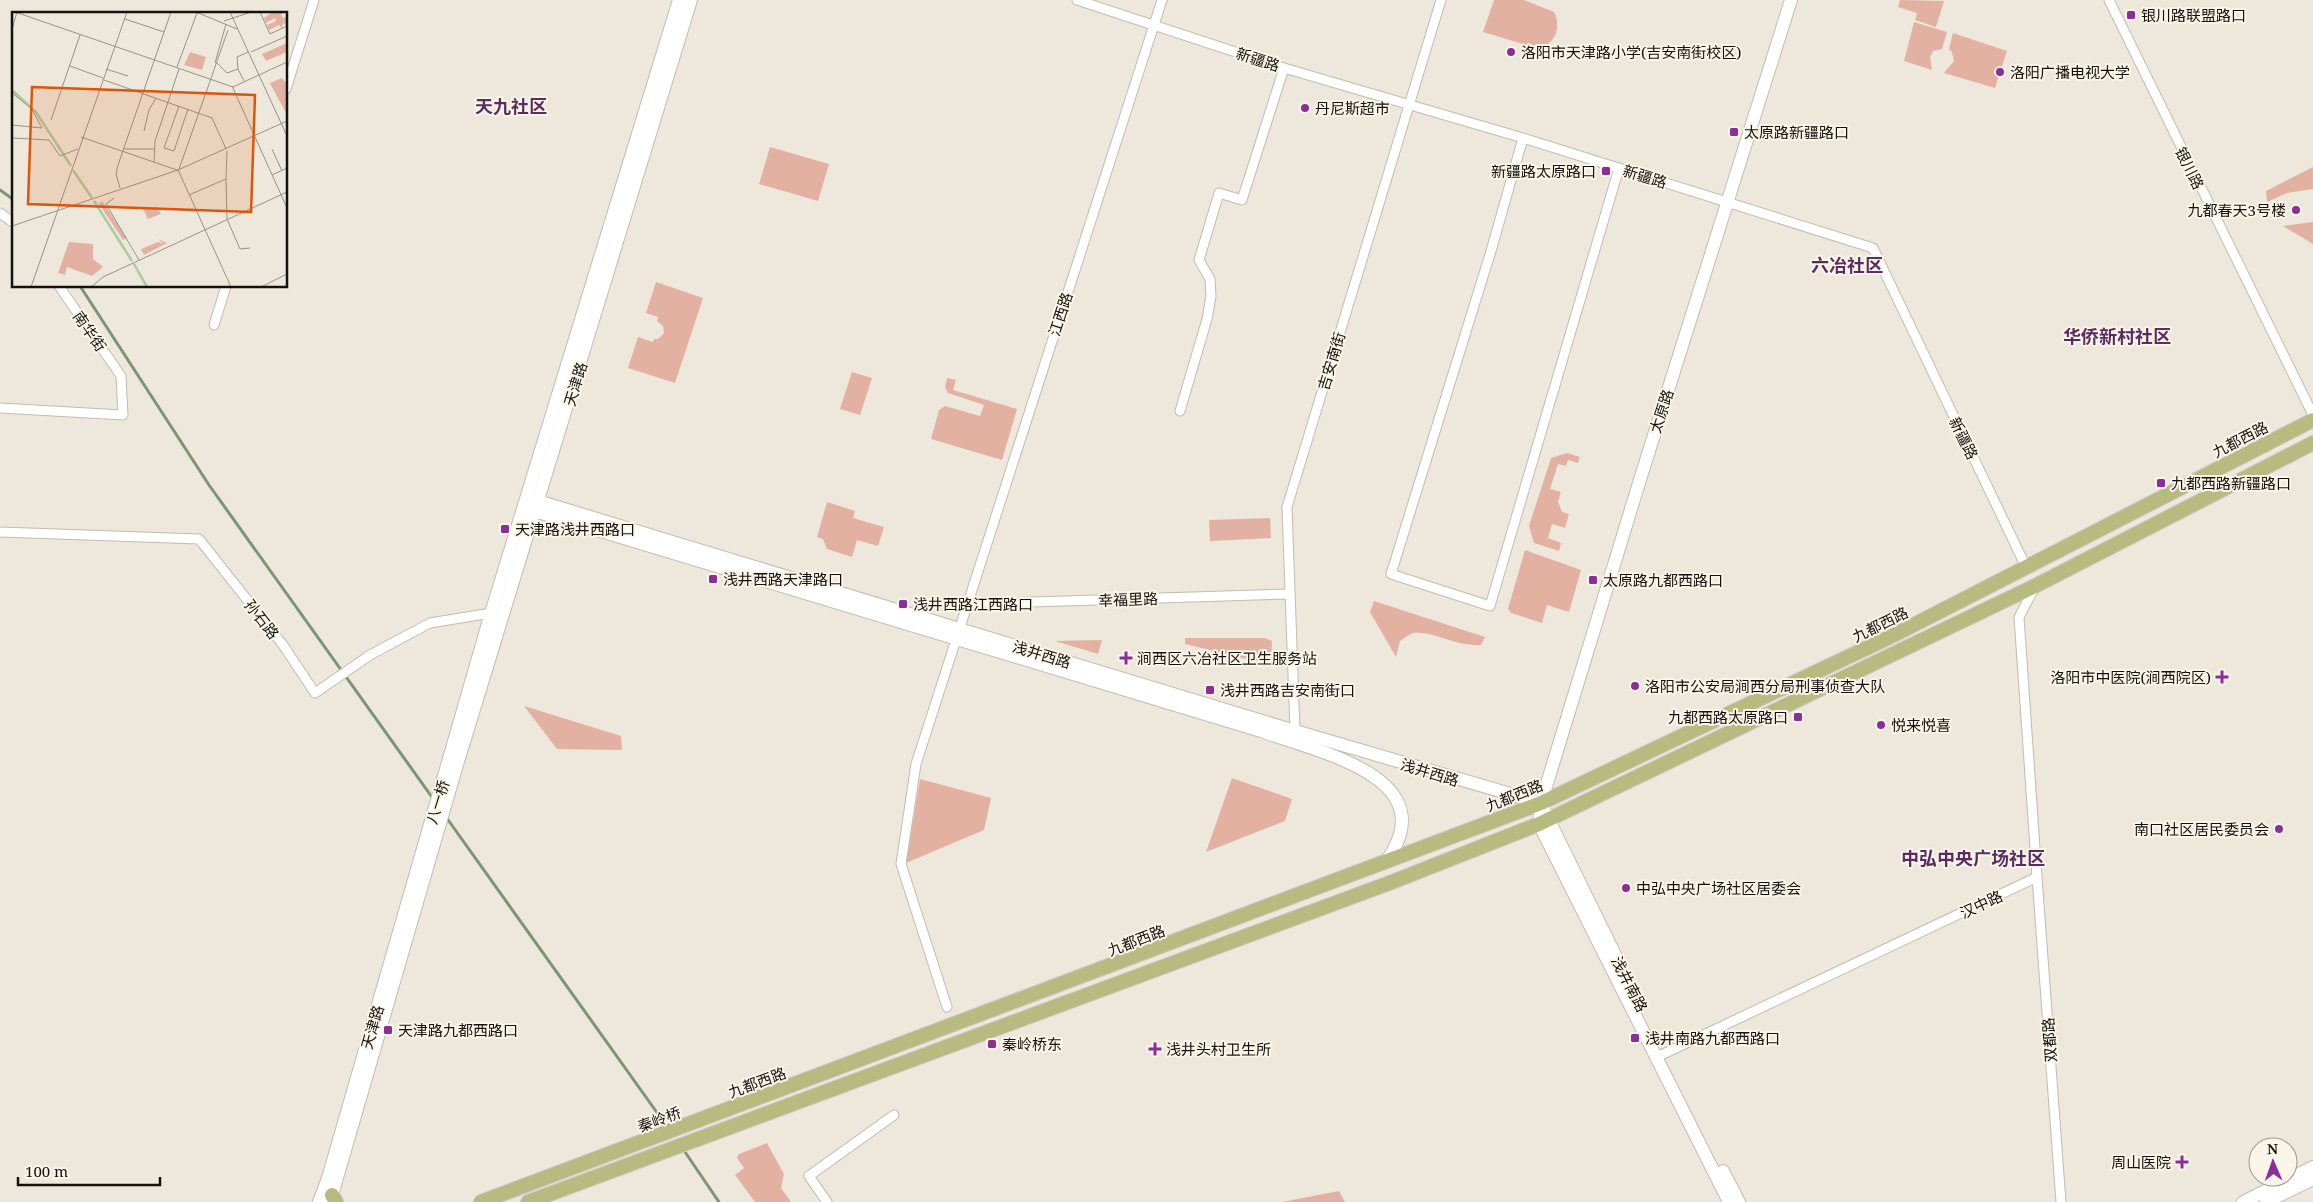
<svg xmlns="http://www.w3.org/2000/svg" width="2313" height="1202" font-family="'Noto Serif','Noto Sans SC',serif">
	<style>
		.green { fill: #e3b1a2 }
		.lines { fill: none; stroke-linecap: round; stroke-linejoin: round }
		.stream { stroke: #7e9472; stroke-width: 3 }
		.street-casing { stroke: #c2bcb0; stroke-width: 11 }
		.secondary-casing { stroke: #c2bcb0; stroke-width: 14 }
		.primary-casing { stroke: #cbcbca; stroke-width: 16 }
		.street { stroke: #fff; stroke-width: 9 }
		.secondary { stroke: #fff; stroke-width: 12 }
		.primary { stroke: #b8bb80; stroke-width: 14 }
		.poi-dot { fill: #8b2e98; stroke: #fbf5e9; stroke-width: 2 }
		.labels { text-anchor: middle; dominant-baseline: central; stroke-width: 4; stroke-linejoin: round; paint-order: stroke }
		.poi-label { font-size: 15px; fill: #14120d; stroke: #fbf5e9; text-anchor: start }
		.street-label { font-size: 15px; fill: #14120d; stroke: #fbf5e9 }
		.quarter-label { font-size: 18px; font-weight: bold; fill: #5a2d60; stroke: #fbf5e9 }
		.inset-river { fill: none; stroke: #abcb9d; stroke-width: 2.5 }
		.inset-road { fill: none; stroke: #979289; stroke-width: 1 }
		.view { fill: #dd550c; fill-opacity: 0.15; stroke: #dd550c; stroke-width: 2.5 }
		.inset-edge { fill: none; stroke: #14120d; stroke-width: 2.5 }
	</style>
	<rect width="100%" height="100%" fill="#eee8dc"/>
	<g class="green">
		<path d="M1494 0H1524L1554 12C1562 28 1555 46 1536 48L1483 32Z"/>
		<polygon points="1900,0 1944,1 1936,27 1915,20 1917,13 1898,7"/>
		<polygon points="1914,22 1947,32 1942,49 1933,51 1930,57 1932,70 1904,61"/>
		<polygon points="1953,33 2007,51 1995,88 1944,73 1954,61 1952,52 1949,49"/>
		<polygon points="770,147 829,164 818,201 759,184"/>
		<polygon points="2313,167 2313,189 2287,193 2267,202 2266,191"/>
		<polygon points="2313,222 2313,244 2283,226"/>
		<polygon points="656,282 703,298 675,383 628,368 638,337 653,342 654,339 658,339 664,333 663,326 657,321 658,317 646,313"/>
		<polygon points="852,372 872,378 860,415 840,409"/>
		<polygon points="947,378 956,380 953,390 1017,409 1002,460 931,439 939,410 945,406 980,416 984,405 948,393 945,387"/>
		<polygon points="1567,453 1580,457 1578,463 1568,460 1566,466 1558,464 1550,489 1561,492 1558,502 1562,512 1569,514 1565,528 1552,524 1548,538 1561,543 1559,551 1534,543 1529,526 1551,458"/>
		<polygon points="827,502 855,511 853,518 884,527 878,546 857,540 852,557 827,549 823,539 817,537"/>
		<polygon points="1270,518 1271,538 1210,541 1209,520"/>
		<polygon points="1525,550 1581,570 1569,612 1547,605 1542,623 1511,613 1508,609"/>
		<path d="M1374 601 1485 637 1481 645C1456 647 1435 631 1414 633 1410 634 1404 638 1400 641L1396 657 1370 612Z"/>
		<polygon points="1185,638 1265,638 1272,641 1271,661 1267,664 1185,644"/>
		<polygon points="1102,640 1098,654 1055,641"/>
		<polygon points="524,706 621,736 622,750 557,749"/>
		<polygon points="1232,778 1292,799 1285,821 1206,852"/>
		<polygon points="920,779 991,798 984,830 906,863"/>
		<polygon points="767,1143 784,1174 781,1188 791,1202 755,1202 735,1175 744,1168 737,1158 739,1154"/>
		<polygon points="1339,1191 1345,1202 1282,1202"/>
	</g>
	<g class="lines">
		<g class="stream">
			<polyline points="0,190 14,200"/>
			<polyline points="80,286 209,485 434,800"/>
			<polyline points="446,817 668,1128"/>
			<polyline points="683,1149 719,1202"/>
		</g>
		<defs>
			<g id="street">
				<polyline points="1077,0 1284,68 1523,138 1873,248 2027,569"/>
				<polyline points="2109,0 2313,415"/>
				<polyline points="286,89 314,0"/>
				<polyline points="1523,138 1491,251 1391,574 1490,606 1619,168"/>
				<polyline points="0,213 14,223"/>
				<polyline points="214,325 226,286"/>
				<polyline points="0,408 123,415 121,376 59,286"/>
				<polyline points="1180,411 1207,319 1211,296 1210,279 1199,260 1219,193 1242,200 1284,68"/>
				<polyline points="0,532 199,539 283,645 315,693 370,655 430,623 491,613 496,614"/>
				<polyline points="966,604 1290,594"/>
				<polyline points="1295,731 1287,507 1441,0"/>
				<polyline points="2037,877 2061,1202"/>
				<polyline points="947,1007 901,864 916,764 1162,0"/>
				<polyline points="1657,1057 2037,877 2019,617 2035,587"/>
				<polyline points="827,1202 809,1176 894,1115"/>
			</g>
			<g id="secondary">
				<polyline points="531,499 1295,731 1541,803"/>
				<path d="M528 509 1261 731C1318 752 1448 777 1385 863"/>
				<polyline points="1544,810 1620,965"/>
				<polyline points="1723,1171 1739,1202"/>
				<polyline points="319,1202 328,1178 491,613 679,0"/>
				<polyline points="330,1202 456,768 691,0"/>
				<polyline points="1729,1202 1539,824 1541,803 1643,470 1791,0"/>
				<polyline points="2243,1202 2313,1167"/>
				<polyline points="2266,1202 2313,1179"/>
			</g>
			<g id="primary">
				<polyline points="332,1195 336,1202"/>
				<polyline points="481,1202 1541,803 1894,635 2313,420"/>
				<polyline points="528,1202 1392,882 1539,824 2035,586 2313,443"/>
			</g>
		</defs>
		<use href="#street" class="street-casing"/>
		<use href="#secondary" class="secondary-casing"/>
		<use href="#primary" class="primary-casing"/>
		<use href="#street" class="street"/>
		<use href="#secondary" class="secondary"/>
		<use href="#primary" class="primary"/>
	</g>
	<g class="poi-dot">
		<rect x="2126" y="10" width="10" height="10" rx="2.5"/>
		<circle cx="1511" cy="52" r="5"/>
		<circle cx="2000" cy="72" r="5"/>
		<circle cx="1305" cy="108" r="5"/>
		<rect x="1729" y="127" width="10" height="10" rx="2.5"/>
		<rect x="1601" y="166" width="10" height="10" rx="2.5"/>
		<circle cx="2296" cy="210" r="5"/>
		<rect x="2156" y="478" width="10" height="10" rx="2.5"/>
		<rect x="500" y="524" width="10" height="10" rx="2.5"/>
		<rect x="708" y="574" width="10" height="10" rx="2.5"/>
		<rect x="1588" y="575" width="10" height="10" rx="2.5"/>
		<rect x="898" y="599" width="10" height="10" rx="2.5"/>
		<path d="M1123.5 650.5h5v5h5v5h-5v5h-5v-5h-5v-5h5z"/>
		<path d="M2219.5 669.5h5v5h5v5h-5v5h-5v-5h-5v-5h5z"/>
		<circle cx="1635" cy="686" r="5"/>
		<rect x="1205" y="685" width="10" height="10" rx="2.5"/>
		<rect x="1793" y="712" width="10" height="10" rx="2.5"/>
		<circle cx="1881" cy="725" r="5"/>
		<circle cx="2279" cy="829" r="5"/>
		<circle cx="1626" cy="888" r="5"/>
		<rect x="383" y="1025" width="10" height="10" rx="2.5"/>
		<rect x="1630" y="1033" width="10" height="10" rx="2.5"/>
		<rect x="987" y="1039" width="10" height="10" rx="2.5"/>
		<path d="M1152.5 1041.5h5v5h5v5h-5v5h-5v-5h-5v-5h5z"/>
		<path d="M2179.5 1154.5h5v5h5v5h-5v5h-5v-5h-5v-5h5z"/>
	</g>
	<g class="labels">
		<g class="poi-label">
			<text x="2141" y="15">银川路联盟路口</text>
			<text x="1521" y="52">洛阳市天津路小学(吉安南街校区)</text>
			<text x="2010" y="72">洛阳广播电视大学</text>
			<text x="1315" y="108">丹尼斯超市</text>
			<text x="1744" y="132">太原路新疆路口</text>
			<text x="1596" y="171" text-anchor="end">新疆路太原路口</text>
			<text x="2286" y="210" text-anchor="end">九都春天3号楼</text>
			<text x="2171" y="483">九都西路新疆路口</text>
			<text x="515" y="529">天津路浅井西路口</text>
			<text x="723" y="579">浅井西路天津路口</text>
			<text x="1603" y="580">太原路九都西路口</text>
			<text x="913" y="604">浅井西路江西路口</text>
			<text x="1137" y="658">涧西区六冶社区卫生服务站</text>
			<text x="2211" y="677" text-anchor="end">洛阳市中医院(涧西院区)</text>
			<text x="1645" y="686">洛阳市公安局涧西分局刑事侦查大队</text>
			<text x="1220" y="690">浅井西路吉安南街口</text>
			<text x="1788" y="717" text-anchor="end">九都西路太原路口</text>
			<text x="1891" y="725">悦来悦喜</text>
			<text x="2269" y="829" text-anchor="end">南口社区居民委员会</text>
			<text x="1636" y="888">中弘中央广场社区居委会</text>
			<text x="398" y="1030">天津路九都西路口</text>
			<text x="1645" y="1038">浅井南路九都西路口</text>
			<text x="1002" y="1044">秦岭桥东</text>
			<text x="1166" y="1049">浅井头村卫生所</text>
			<text x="2171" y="1162" text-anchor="end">周山医院</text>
		</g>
		<g class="street-label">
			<text transform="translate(1258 59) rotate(18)">新疆路</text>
			<text transform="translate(2190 168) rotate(64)">银川路</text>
			<text transform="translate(1645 176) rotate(17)">新疆路</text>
			<text transform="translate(1060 314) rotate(-72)">江西路</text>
			<text transform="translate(90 331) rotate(55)">南华街</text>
			<text transform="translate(1331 361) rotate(-73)">吉安南街</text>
			<text transform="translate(575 384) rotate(-73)">天津路</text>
			<text transform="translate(1661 411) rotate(-72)">太原路</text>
			<text transform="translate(1964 438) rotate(64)">新疆路</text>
			<text transform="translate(2240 439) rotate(-27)">九都西路</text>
			<text transform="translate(1128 599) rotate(-2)">幸福里路</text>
			<text transform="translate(262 619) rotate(52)">孙石路</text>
			<text transform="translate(1880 624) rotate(-26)">九都西路</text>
			<text transform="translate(1042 654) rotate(17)">浅井西路</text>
			<text transform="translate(1430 772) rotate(17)">浅井西路</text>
			<text transform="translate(1514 795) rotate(-22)">九都西路</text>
			<text transform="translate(437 802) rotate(-73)">八一桥</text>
			<text transform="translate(1981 904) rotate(-25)">汉中路</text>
			<text transform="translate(1136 940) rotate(-21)">九都西路</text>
			<text transform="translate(1630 984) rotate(63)">浅井南路</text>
			<text transform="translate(372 1027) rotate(-74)">天津路</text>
			<text transform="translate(2049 1040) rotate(-94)">双都路</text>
			<text transform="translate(757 1082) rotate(-20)">九都西路</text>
			<text transform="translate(659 1119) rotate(-20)">秦岭桥</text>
		</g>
		<g class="quarter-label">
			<text x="511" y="106">天九社区</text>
			<text x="1847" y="265">六冶社区</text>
			<text x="2117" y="336">华侨新村社区</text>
			<text x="1973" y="858">中弘中央广场社区</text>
		</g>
	</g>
	<g transform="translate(12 12)">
		<rect width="275" height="275" fill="#eee8dc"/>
		<path d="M260 0H273L269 2 271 6 275 5V14L271 11 270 16 267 13 257 18 255 13 264 9 263 6 254 11 252 6ZM275 31V40L254 49 250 42ZM178 40 194 45 190 58 172 53ZM270 66 275 72V103L258 71ZM90 189 115 226 111 228 87 192ZM145 195 149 202 136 207 131 197ZM146 227 155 231 132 243 129 237 146 230 152 232ZM57 230 81 232V247L91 255 80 264 55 255 53 263 46 261Z" fill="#e3b1a2"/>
		<path class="inset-river" d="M1 79 24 100 59 154M61 158 80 186M82 189 120 249M122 252 135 275"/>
		<path class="inset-road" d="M3 0 221 75 275 50M184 0 225 17M218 0 275 124M248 0 258 22 275 14M113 7 152 20M212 9 239 0M0 17 5 0M239 40 275 24M0 42V81M203 51 214 12M205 51 215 61 226 57M58 54 91 66M165 55 185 1M94 57 116 64M92 68 200 106 214 137M232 69 226 57 225 45 236 40M220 74 275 196M0 81 20 97 30 116 0 113M167 94 152 136 162 139 176 97M39 108 68 23M132 119 137 98 144 86M69 125 165 158M0 126 37 128 48 144 66 137M111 137H143M260 137 270 159M142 150 143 129 167 57M166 160 216 18M167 160 219 275M260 163 275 156M214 167 215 207 228 237 238 236M108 176 104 162 106 153 159 0M177 183 214 167 215 139M102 186 94 192 127 248M0 214 166 158 275 109M19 275 115 0M79 275 91 265 275 180M249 275 275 262"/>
		<path class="view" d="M20 75 243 83 239 200 16 192Z"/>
		<rect width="275" height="275" class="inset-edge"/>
	</g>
	<g transform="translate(2273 1162) rotate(358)"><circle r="24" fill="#fbf5e9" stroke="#9f9a91"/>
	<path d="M0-4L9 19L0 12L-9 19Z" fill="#8b2e98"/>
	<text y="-8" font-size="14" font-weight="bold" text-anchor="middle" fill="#14120d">N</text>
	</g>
	<path d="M18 1177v8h142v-8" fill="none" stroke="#14120d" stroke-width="2.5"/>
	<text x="25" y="1177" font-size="15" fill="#14120d" stroke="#fbf5e9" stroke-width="4" paint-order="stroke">100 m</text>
</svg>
